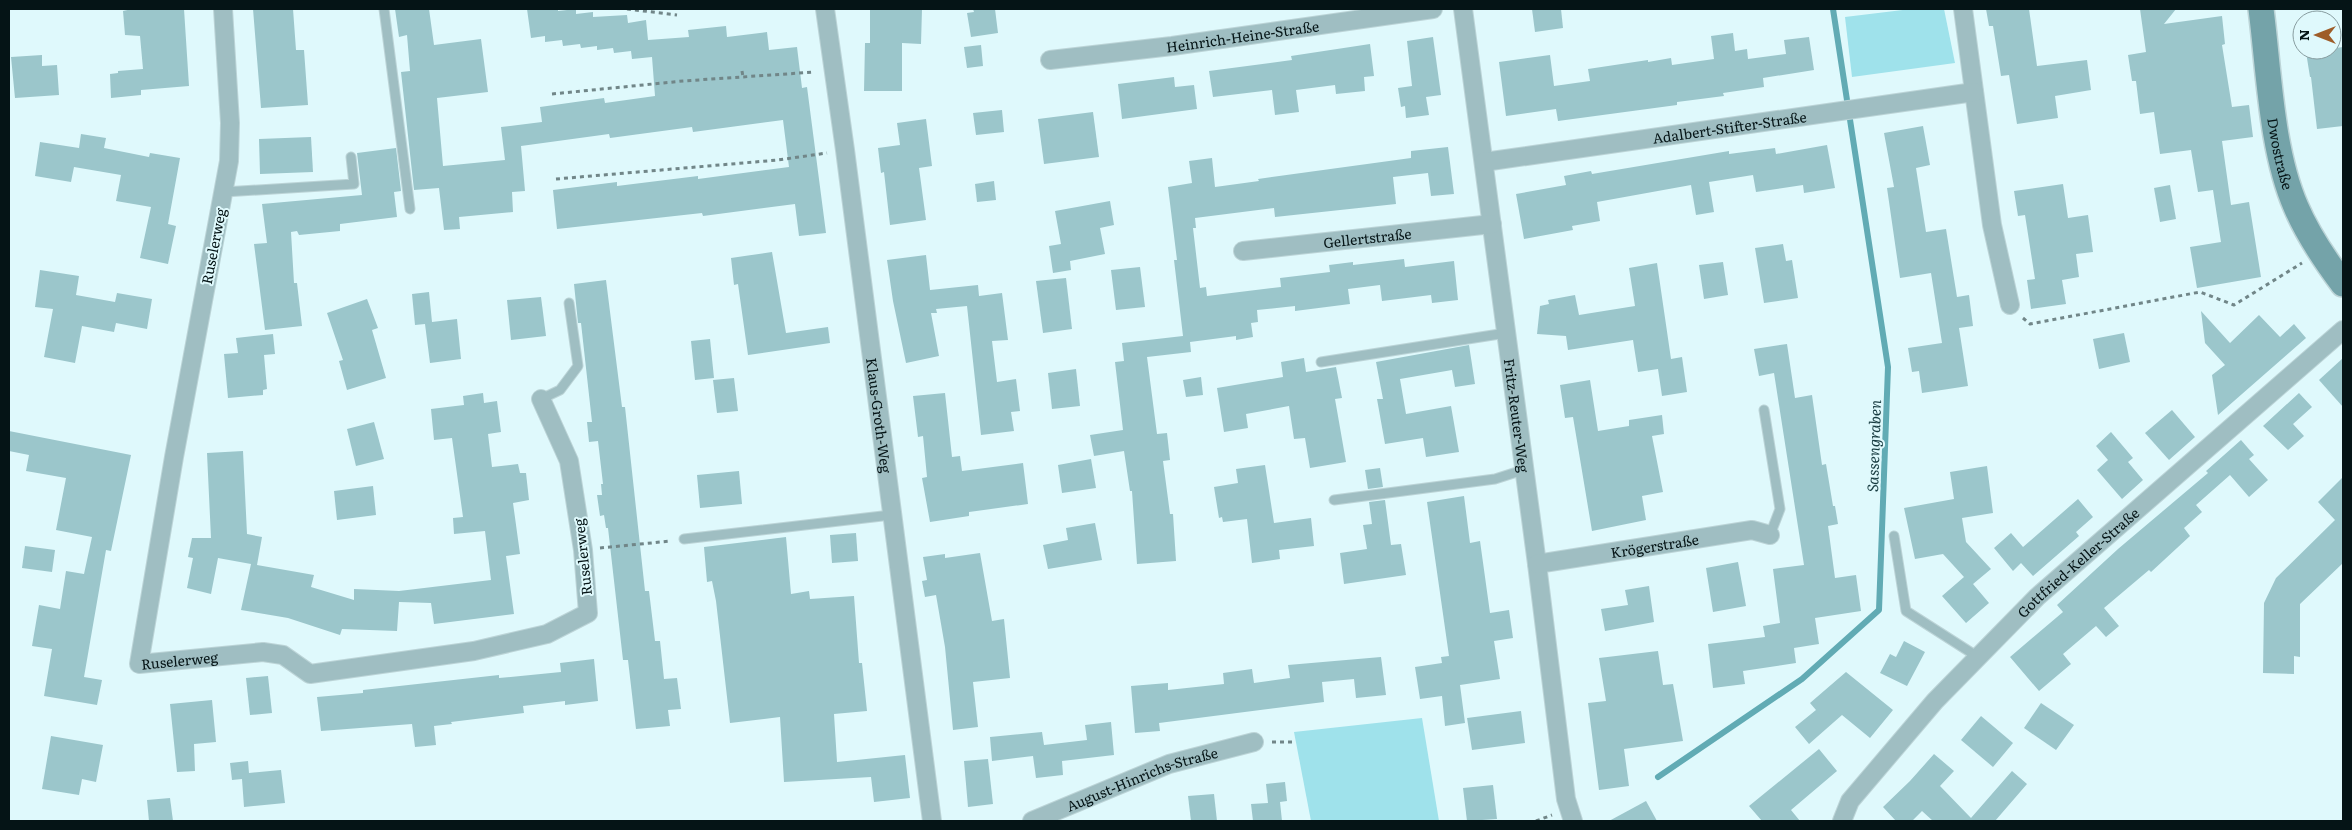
<svg xmlns="http://www.w3.org/2000/svg" width="2352" height="830" font-family="Literata,serif">
	<style>
		.green { fill: #9fe2eb }
		.lines { fill: none; stroke-linecap: round; stroke-linejoin: round }
		.stream { stroke: #61abb4; stroke-width: 6 }
		.building { fill: #9bc6cb }
		.lane-casing { stroke: #bcd4d7; stroke-width: 11 }
		.street-casing { stroke: #bcd4d7; stroke-width: 20 }
		.secondary-casing { stroke: #bcd4d7; stroke-width: 28 }
		.path { stroke: #718688; stroke-width: 3; stroke-dasharray: 4 4; stroke-linecap: butt }
		.lane { stroke: #9fbec2; stroke-width: 9 }
		.street { stroke: #9fbec2; stroke-width: 18 }
		.secondary { stroke: #74a3a9; stroke-width: 25 }
		.labels { text-anchor: middle; dominant-baseline: central; stroke-width: 4; stroke-linejoin: round; paint-order: stroke }
		.street-label { font-size: 14px; fill: #051416; stroke: #dff9fc }
		.water-label { font-size: 15px; font-style: italic; fill: #183c41; stroke: #dff9fc }
	</style>
	<rect width="100%" height="100%" fill="#dff9fc"/>
	<g class="green">
		<polygon points="1911,9 1944,9 1955,63 1852,77 1845,17"/>
		<polygon points="1422,718 1439,821 1311,821 1294,732"/>
	</g>
	<g class="lines">
		<polyline class="stream" points="1658,777 1802,679 1879,610 1888,367 1833,9"/>
	</g>
	<g class="building">
		<polygon points="132,9 184,9 189,86 141,90 141,95 111,98 110,74 118,73 118,71 143,69 140,36 125,35 123,11"/>
		<polygon points="253,9 293,9 296,50 304,50 308,105 261,108"/>
		<polygon points="395,9 429,9 434,45 481,39 488,92 437,98 443,166 505,160 501,127 542,122 540,107 604,98 605,103 655,96 652,57 632,59 631,51 614,53 613,48 597,50 597,46 581,48 580,44 563,46 562,40 545,42 545,36 531,38 527,9 558,9 558,11 576,9 576,14 593,12 593,17 627,15 628,23 646,20 648,40 689,37 688,30 726,26 727,37 767,32 769,50 797,47 802,88 807,87 826,233 799,236 795,204 703,216 702,213 557,229 553,190 617,182 617,186 698,176 698,179 789,167 783,120 693,132 692,127 610,138 609,134 521,146 525,191 512,192 513,212 459,217 460,229 444,230 439,188 414,190 401,72 410,71 407,35 399,37"/>
		<polygon points="870,9 922,9 921,44 902,43 902,91 864,91 865,43 870,43"/>
		<polygon points="973,9 995,9 998,33 971,37 967,13 974,12"/>
		<polygon points="1532,9 1561,9 1563,28 1535,32"/>
		<polygon points="1986,9 2029,9 2037,66 2087,60 2091,90 2055,96 2058,118 2017,124 2009,75 2001,76 1993,26 1989,26"/>
		<polygon points="2140,9 2176,9 2164,24 2222,16 2225,44 2222,45 2232,107 2249,105 2253,137 2222,141 2231,205 2249,202 2261,277 2197,288 2190,247 2221,242 2213,190 2198,192 2191,150 2160,154 2154,112 2140,114 2136,81 2132,81 2128,55 2146,52"/>
		<polygon points="1733,33 1735,51 1747,49 1748,59 1786,54 1784,40 1809,37 1814,70 1763,78 1764,87 1723,93 1724,96 1677,102 1677,105 1558,121 1556,109 1506,116 1499,62 1550,55 1554,86 1590,81 1588,69 1648,60 1648,62 1671,58 1672,65 1714,59 1711,36"/>
		<polygon points="1433,37 1441,95 1426,97 1429,115 1406,118 1405,106 1401,107 1398,88 1412,86 1407,41"/>
		<polygon points="1370,44 1374,76 1364,77 1365,91 1336,94 1335,85 1296,90 1299,112 1275,115 1272,90 1213,97 1209,71 1292,60 1291,56"/>
		<polygon points="981,45 983,66 967,68 964,47"/>
		<polygon points="2343,47 2343,126 2317,129 2311,77 2310,77 2306,52"/>
		<polygon points="42,55 42,66 57,65 59,95 15,98 11,57"/>
		<polygon points="1174,77 1175,87 1194,85 1197,109 1122,119 1118,84"/>
		<polygon points="1002,110 1004,132 976,135 973,113"/>
		<polygon points="1093,112 1099,157 1044,164 1038,119"/>
		<polygon points="926,119 932,166 919,168 926,220 890,225 884,172 881,173 878,148 900,145 897,123"/>
		<polygon points="1923,126 1930,165 1916,168 1926,232 1946,229 1957,297 1969,295 1973,326 1959,328 1968,386 1922,393 1919,371 1912,372 1908,348 1942,343 1931,273 1900,278 1887,188 1894,187 1884,133"/>
		<polygon points="81,134 106,138 104,148 149,157 150,153 180,158 168,224 176,226 168,264 140,258 151,207 116,201 121,175 74,167 71,182 35,176 40,142 79,148"/>
		<polygon points="311,137 313,172 260,174 259,139"/>
		<polygon points="1827,145 1835,188 1804,193 1803,185 1756,192 1753,175 1709,182 1714,212 1696,215 1691,185 1597,202 1600,221 1572,226 1573,230 1524,239 1516,194 1566,185 1564,176 1591,171 1592,174 1729,151 1729,154 1775,148 1776,154"/>
		<polygon points="1448,147 1454,194 1431,196 1428,173 1393,177 1396,204 1275,217 1274,208 1195,218 1196,228 1193,228 1200,288 1206,287 1207,296 1281,287 1280,278 1330,272 1329,265 1353,262 1353,265 1404,259 1405,267 1454,261 1458,300 1432,303 1431,295 1382,301 1380,285 1348,289 1350,304 1295,311 1295,306 1257,310 1258,322 1251,323 1253,337 1236,340 1236,336 1190,342 1191,352 1147,357 1157,434 1167,433 1170,460 1163,461 1170,514 1173,514 1176,561 1137,564 1132,491 1130,491 1124,451 1094,456 1090,435 1123,430 1115,362 1124,361 1122,343 1183,336 1174,260 1177,260 1168,187 1192,183 1189,161 1212,158 1215,187 1259,181 1258,179 1411,158 1411,151"/>
		<polygon points="396,148 401,191 394,192 397,217 340,224 340,231 299,235 297,231 291,232 294,283 297,283 302,326 265,330 254,244 267,243 262,204 362,195 357,153"/>
		<polygon points="994,181 996,200 977,202 975,184"/>
		<polygon points="2063,184 2068,218 2088,215 2093,252 2076,254 2079,277 2062,280 2066,304 2031,309 2027,280 2035,279 2025,215 2018,216 2014,191"/>
		<polygon points="2170,185 2176,219 2160,222 2154,188"/>
		<polygon points="1110,201 1114,225 1100,228 1105,254 1070,261 1071,270 1053,273 1049,246 1061,244 1055,211"/>
		<polygon points="1783,244 1786,261 1792,260 1798,298 1764,303 1755,248"/>
		<polygon points="772,252 786,333 828,327 830,343 748,355 738,284 734,285 731,258"/>
		<polygon points="926,255 930,290 978,285 979,296 1002,293 1008,340 992,341 997,382 1016,379 1020,411 1011,412 1014,431 981,435 967,306 936,309 937,313 931,313 939,356 906,363 893,301 887,260"/>
		<polygon points="1723,262 1728,295 1704,299 1699,265"/>
		<polygon points="1657,263 1671,359 1682,357 1687,392 1662,396 1658,369 1638,372 1633,340 1568,350 1566,336 1537,334 1540,306 1549,304 1548,300 1575,295 1579,315 1635,306 1629,268"/>
		<polygon points="1140,267 1145,307 1116,310 1111,270"/>
		<polygon points="40,270 79,276 76,295 115,302 117,293 152,299 147,329 116,323 114,332 82,326 75,363 44,357 53,309 35,307"/>
		<polygon points="1066,278 1072,329 1043,333 1036,281"/>
		<polygon points="606,280 622,407 625,407 645,591 649,591 655,641 660,641 664,679 677,678 681,709 668,710 670,726 636,729 628,660 623,660 608,528 606,528 604,515 600,516 597,495 602,495 601,484 603,484 598,441 589,442 587,422 592,422 581,323 578,323 574,284"/>
		<polygon points="429,292 432,322 457,319 461,359 430,363 425,324 415,325 412,294"/>
		<polygon points="541,297 546,336 511,340 507,300"/>
		<polygon points="367,299 378,328 372,330 386,378 347,390 339,361 343,360 327,313"/>
		<polygon points="2201,311 2230,343 2259,315 2280,337 2294,324 2306,338 2218,415 2212,375 2225,365 2205,343"/>
		<polygon points="2124,333 2130,362 2099,369 2093,339"/>
		<polygon points="273,334 275,354 264,355 267,389 263,390 263,395 228,398 224,354 238,353 236,338"/>
		<polygon points="710,339 714,378 695,380 691,341"/>
		<polygon points="1787,344 1795,398 1812,395 1822,465 1826,464 1833,506 1835,506 1838,524 1828,526 1835,578 1856,575 1861,611 1815,618 1819,644 1794,648 1796,663 1743,671 1745,684 1713,688 1708,644 1765,637 1763,626 1780,623 1773,569 1804,565 1774,373 1759,376 1754,349"/>
		<polygon points="1469,345 1475,384 1455,387 1452,370 1400,379 1406,414 1451,406 1459,452 1426,457 1423,438 1385,444 1377,399 1383,399 1376,362"/>
		<polygon points="1304,358 1306,372 1336,367 1342,398 1335,399 1346,462 1310,468 1305,438 1294,439 1289,406 1246,414 1248,428 1224,432 1217,388 1283,377 1281,362"/>
		<polygon points="2343,358 2343,407 2319,380"/>
		<polygon points="1076,369 1080,406 1052,409 1048,373"/>
		<polygon points="1201,377 1203,395 1186,397 1183,380"/>
		<polygon points="734,378 738,411 717,413 713,380"/>
		<polygon points="1590,380 1598,431 1629,426 1629,420 1662,415 1664,434 1652,436 1663,492 1642,496 1646,520 1592,531 1573,417 1565,418 1560,385"/>
		<polygon points="483,393 484,403 497,401 501,432 488,434 492,467 518,464 520,473 526,473 529,500 513,503 520,554 506,556 514,614 434,624 431,603 399,602 397,631 342,629 340,635 288,618 241,610 251,564 218,558 211,594 187,588 193,558 188,557 192,538 211,538 207,453 243,451 247,534 262,537 257,565 314,575 311,587 354,600 354,589 399,591 491,580 485,531 454,534 453,518 463,517 452,438 434,440 431,409 464,405 463,396"/>
		<polygon points="945,393 952,457 960,456 962,471 1023,463 1028,504 969,512 969,516 930,522 922,478 927,477 923,436 918,437 913,396"/>
		<polygon points="2299,393 2312,407 2293,424 2304,436 2288,450 2263,426"/>
		<polygon points="2172,410 2195,437 2169,460 2145,433"/>
		<polygon points="374,422 384,459 356,466 347,429"/>
		<polygon points="9,431 131,455 111,551 106,550 84,677 102,680 97,705 44,696 52,649 32,646 39,605 60,609 66,571 84,574 92,537 56,530 66,478 26,471 29,455 9,451"/>
		<polygon points="2111,432 2133,458 2128,462 2143,480 2122,499 2097,470 2108,460 2096,446"/>
		<polygon points="2241,440 2254,455 2249,459 2268,480 2249,497 2230,475 2196,505 2202,512 2184,528 2190,536 2151,572 2149,570 2104,608 2119,626 2106,637 2096,626 2063,654 2071,664 2039,691 2010,657 2063,612 2057,605 2118,549 2208,473 2206,471"/>
		<polygon points="1091,459 1096,488 1062,493 1058,465"/>
		<polygon points="1265,465 1274,523 1311,518 1314,546 1279,550 1280,559 1252,563 1247,519 1223,522 1222,517 1219,518 1214,487 1238,483 1236,469"/>
		<polygon points="1987,466 1993,513 1962,518 1966,542 1991,569 1973,584 1989,603 1966,623 1942,596 1964,577 1943,554 1915,559 1904,508 1954,499 1950,472"/>
		<polygon points="1380,468 1383,487 1368,489 1365,470"/>
		<polygon points="739,471 742,504 700,508 697,475"/>
		<polygon points="2343,477 2343,563 2300,604 2300,657 2294,656 2294,674 2263,673 2264,603 2276,578 2335,520 2318,502"/>
		<polygon points="373,486 376,515 337,520 334,491"/>
		<polygon points="1464,496 1470,543 1480,541 1490,613 1509,610 1513,638 1494,641 1500,679 1460,685 1465,723 1445,726 1442,696 1420,699 1415,667 1442,663 1441,657 1449,656 1427,502"/>
		<polygon points="2078,499 2093,517 2076,532 2079,536 2033,576 2021,563 2013,571 1994,548 2011,533 2023,547"/>
		<polygon points="1385,500 1391,545 1401,544 1406,575 1344,584 1340,553 1367,549 1363,525 1372,524 1369,502"/>
		<polygon points="1095,523 1102,560 1048,569 1043,545 1068,540 1066,528"/>
		<polygon points="856,533 858,561 832,563 830,535"/>
		<polygon points="786,537 791,594 809,591 810,599 854,596 859,663 862,663 867,711 834,714 837,762 905,755 910,798 874,802 871,777 784,782 780,717 730,723 716,601 712,581 707,582 704,547"/>
		<polygon points="25,546 55,550 52,572 22,568"/>
		<polygon points="980,553 992,621 1004,619 1010,678 973,682 978,727 953,730 945,647 936,595 925,597 922,581 927,580 923,557 945,554 945,558"/>
		<polygon points="1738,562 1746,606 1713,612 1706,568"/>
		<polygon points="1649,586 1654,622 1605,631 1601,609 1628,605 1625,590"/>
		<polygon points="1904,641 1925,652 1907,686 1880,673 1890,654 1896,657"/>
		<polygon points="1658,651 1663,685 1673,684 1683,741 1624,749 1629,786 1599,790 1588,703 1606,701 1599,658"/>
		<polygon points="1381,657 1386,695 1356,698 1354,679 1322,682 1324,702 1159,723 1160,731 1135,733 1131,686 1168,683 1168,690 1224,684 1223,673 1252,669 1254,683 1290,678 1288,665"/>
		<polygon points="594,659 598,701 565,705 565,701 523,706 524,713 451,722 452,724 434,726 436,745 415,747 412,724 321,731 317,697 363,693 363,690 499,675 499,678 561,672 560,663"/>
		<polygon points="1846,672 1893,710 1870,738 1842,715 1809,744 1795,727 1816,710 1810,703"/>
		<polygon points="268,676 272,713 250,715 246,678"/>
		<polygon points="212,700 216,742 194,744 195,771 177,772 170,704"/>
		<polygon points="2041,703 2074,725 2056,750 2024,728"/>
		<polygon points="1521,711 1525,743 1472,750 1467,718"/>
		<polygon points="1981,716 2013,743 1993,767 1961,740"/>
		<polygon points="1111,722 1114,755 1062,761 1063,775 1036,778 1033,756 992,761 990,737 1042,732 1044,745 1087,740 1085,725"/>
		<polygon points="51,736 103,745 96,782 82,779 79,795 42,789"/>
		<polygon points="1819,749 1837,771 1791,810 1800,821 1762,821 1749,806"/>
		<polygon points="1934,754 1954,771 1940,786 1971,818 2012,771 2027,784 1995,821 1933,821 1922,811 1912,821 1896,821 1883,807 1910,781"/>
		<polygon points="988,759 993,804 968,807 964,761"/>
		<polygon points="248,761 249,773 281,770 285,803 244,807 242,779 232,780 230,763"/>
		<polygon points="1285,782 1287,801 1280,802 1282,821 1253,821 1251,804 1268,803 1266,784"/>
		<polygon points="1493,785 1497,819 1467,821 1463,788"/>
		<polygon points="1214,794 1217,821 1191,821 1188,796"/>
		<polygon points="170,798 173,821 149,821 147,800"/>
		<polygon points="1646,801 1657,821 1609,821"/>
	</g>
	<g class="lines">
		<defs>
			<g id="lane">
				<polyline points="384,9 410,209"/>
				<polyline points="224,192 354,184 351,157"/>
				<polyline points="1321,362 1506,333"/>
				<polyline points="541,399 560,390 578,366 569,303"/>
				<polyline points="1764,410 1780,509 1770,535"/>
				<polyline points="1334,500 1495,479 1523,470"/>
				<polyline points="1894,536 1906,611 1978,657"/>
				<polyline points="684,539 891,515"/>
			</g>
			<g id="street">
				<path id="s1" d="M223 9 230 123 229 161 174 457 139 664 263 652 283 655 310 674 474 651 547 634 588 613 583 550 569 461 541 399"/>
				<path id="s2" d="M825 9 845 150 932 821"/>
				<path id="s3" d="M1463 9 1537 564 1566 799 1573 821"/>
				<polyline points="1963,9 1992,225 2010,305"/>
				<path id="s4" d="M1050 60 1172 46 1433 9"/>
				<path id="s5" d="M1484 162 1974 92"/>
				<path id="s6" d="M1243 251 1492 224"/>
				<path id="s7" d="M1537 564 1752 530 1770 535"/>
				<path id="s8" d="M1032 821 1169 764 1254 742"/>
				<path id="s9" d="M1842 821 1850 801 1935 701 2037 597 2343 330"/>
			</g>
			<g id="secondary">
				<path id="s10" d="M2261 9C2269 71 2271 150 2296 207 2308 235 2325 260 2343 284"/>
			</g>
		</defs>
		<use href="#lane" class="lane-casing"/>
		<use href="#street" class="street-casing"/>
		<use href="#secondary" class="secondary-casing"/>
		<g class="path">
			<polyline points="627,9 677,15"/>
			<polyline points="742,71 743,77"/>
			<polyline points="552,94 683,81 815,72"/>
			<polyline points="556,179 778,160 827,153"/>
			<polyline points="2023,318 2030,324 2200,292 2234,305 2302,263"/>
			<polyline points="600,548 671,541"/>
			<polyline points="1272,742 1296,742"/>
			<polyline points="1536,821 1552,815"/>
		</g>
		<use href="#lane" class="lane"/>
		<use href="#street" class="street"/>
		<use href="#secondary" class="secondary"/>
	</g>
	<g class="labels">
		<g class="street-label">
			<text stroke="none"><textPath href="#s4" startOffset="194">Heinrich-Heine-Straße</textPath></text>
			<text stroke="none"><textPath href="#s5" startOffset="248">Adalbert-Stifter-Straße</textPath></text>
			<text stroke="none"><textPath href="#s10" startOffset="146">Dwostraße</textPath></text>
			<text stroke="none"><textPath href="#s6" startOffset="125">Gellertstraße</textPath></text>
			<text transform="translate(213 246) rotate(-79)">Ruselerweg</text>
			<text stroke="none"><textPath href="#s2" startOffset="410">Klaus-Groth-Weg</textPath></text>
			<text stroke="none"><textPath href="#s3" startOffset="410">Fritz-Reuter-Weg</textPath></text>
			<text stroke="none"><textPath href="#s7" startOffset="119">Krögerstraße</textPath></text>
			<text transform="translate(582 557) rotate(-96)">Ruselerweg</text>
			<text stroke="none"><textPath href="#s9" startOffset="352">Gottfried-Keller-Straße</textPath></text>
			<text stroke="none"><textPath href="#s1" startOffset="704">Ruselerweg</textPath></text>
			<text stroke="none"><textPath href="#s8" startOffset="118">August-Hinrichs-Straße</textPath></text>
		</g>
		<g class="water-label">
			<text transform="translate(1873 446) rotate(-88)">Sassengraben</text>
		</g>
	</g>
	<rect width="2352" height="830" fill="none" stroke="#051416" stroke-width="20"/>
	<g transform="translate(2317 35) rotate(270)"><circle r="24" fill="#dff9fc" stroke="#889da0"/>
	<path d="M0-4L9 19L0 12L-9 19Z" fill="#9e5d29"/>
	<text y="-8" font-size="14" font-weight="bold" text-anchor="middle" fill="#051416">N</text>
	</g>
</svg>
